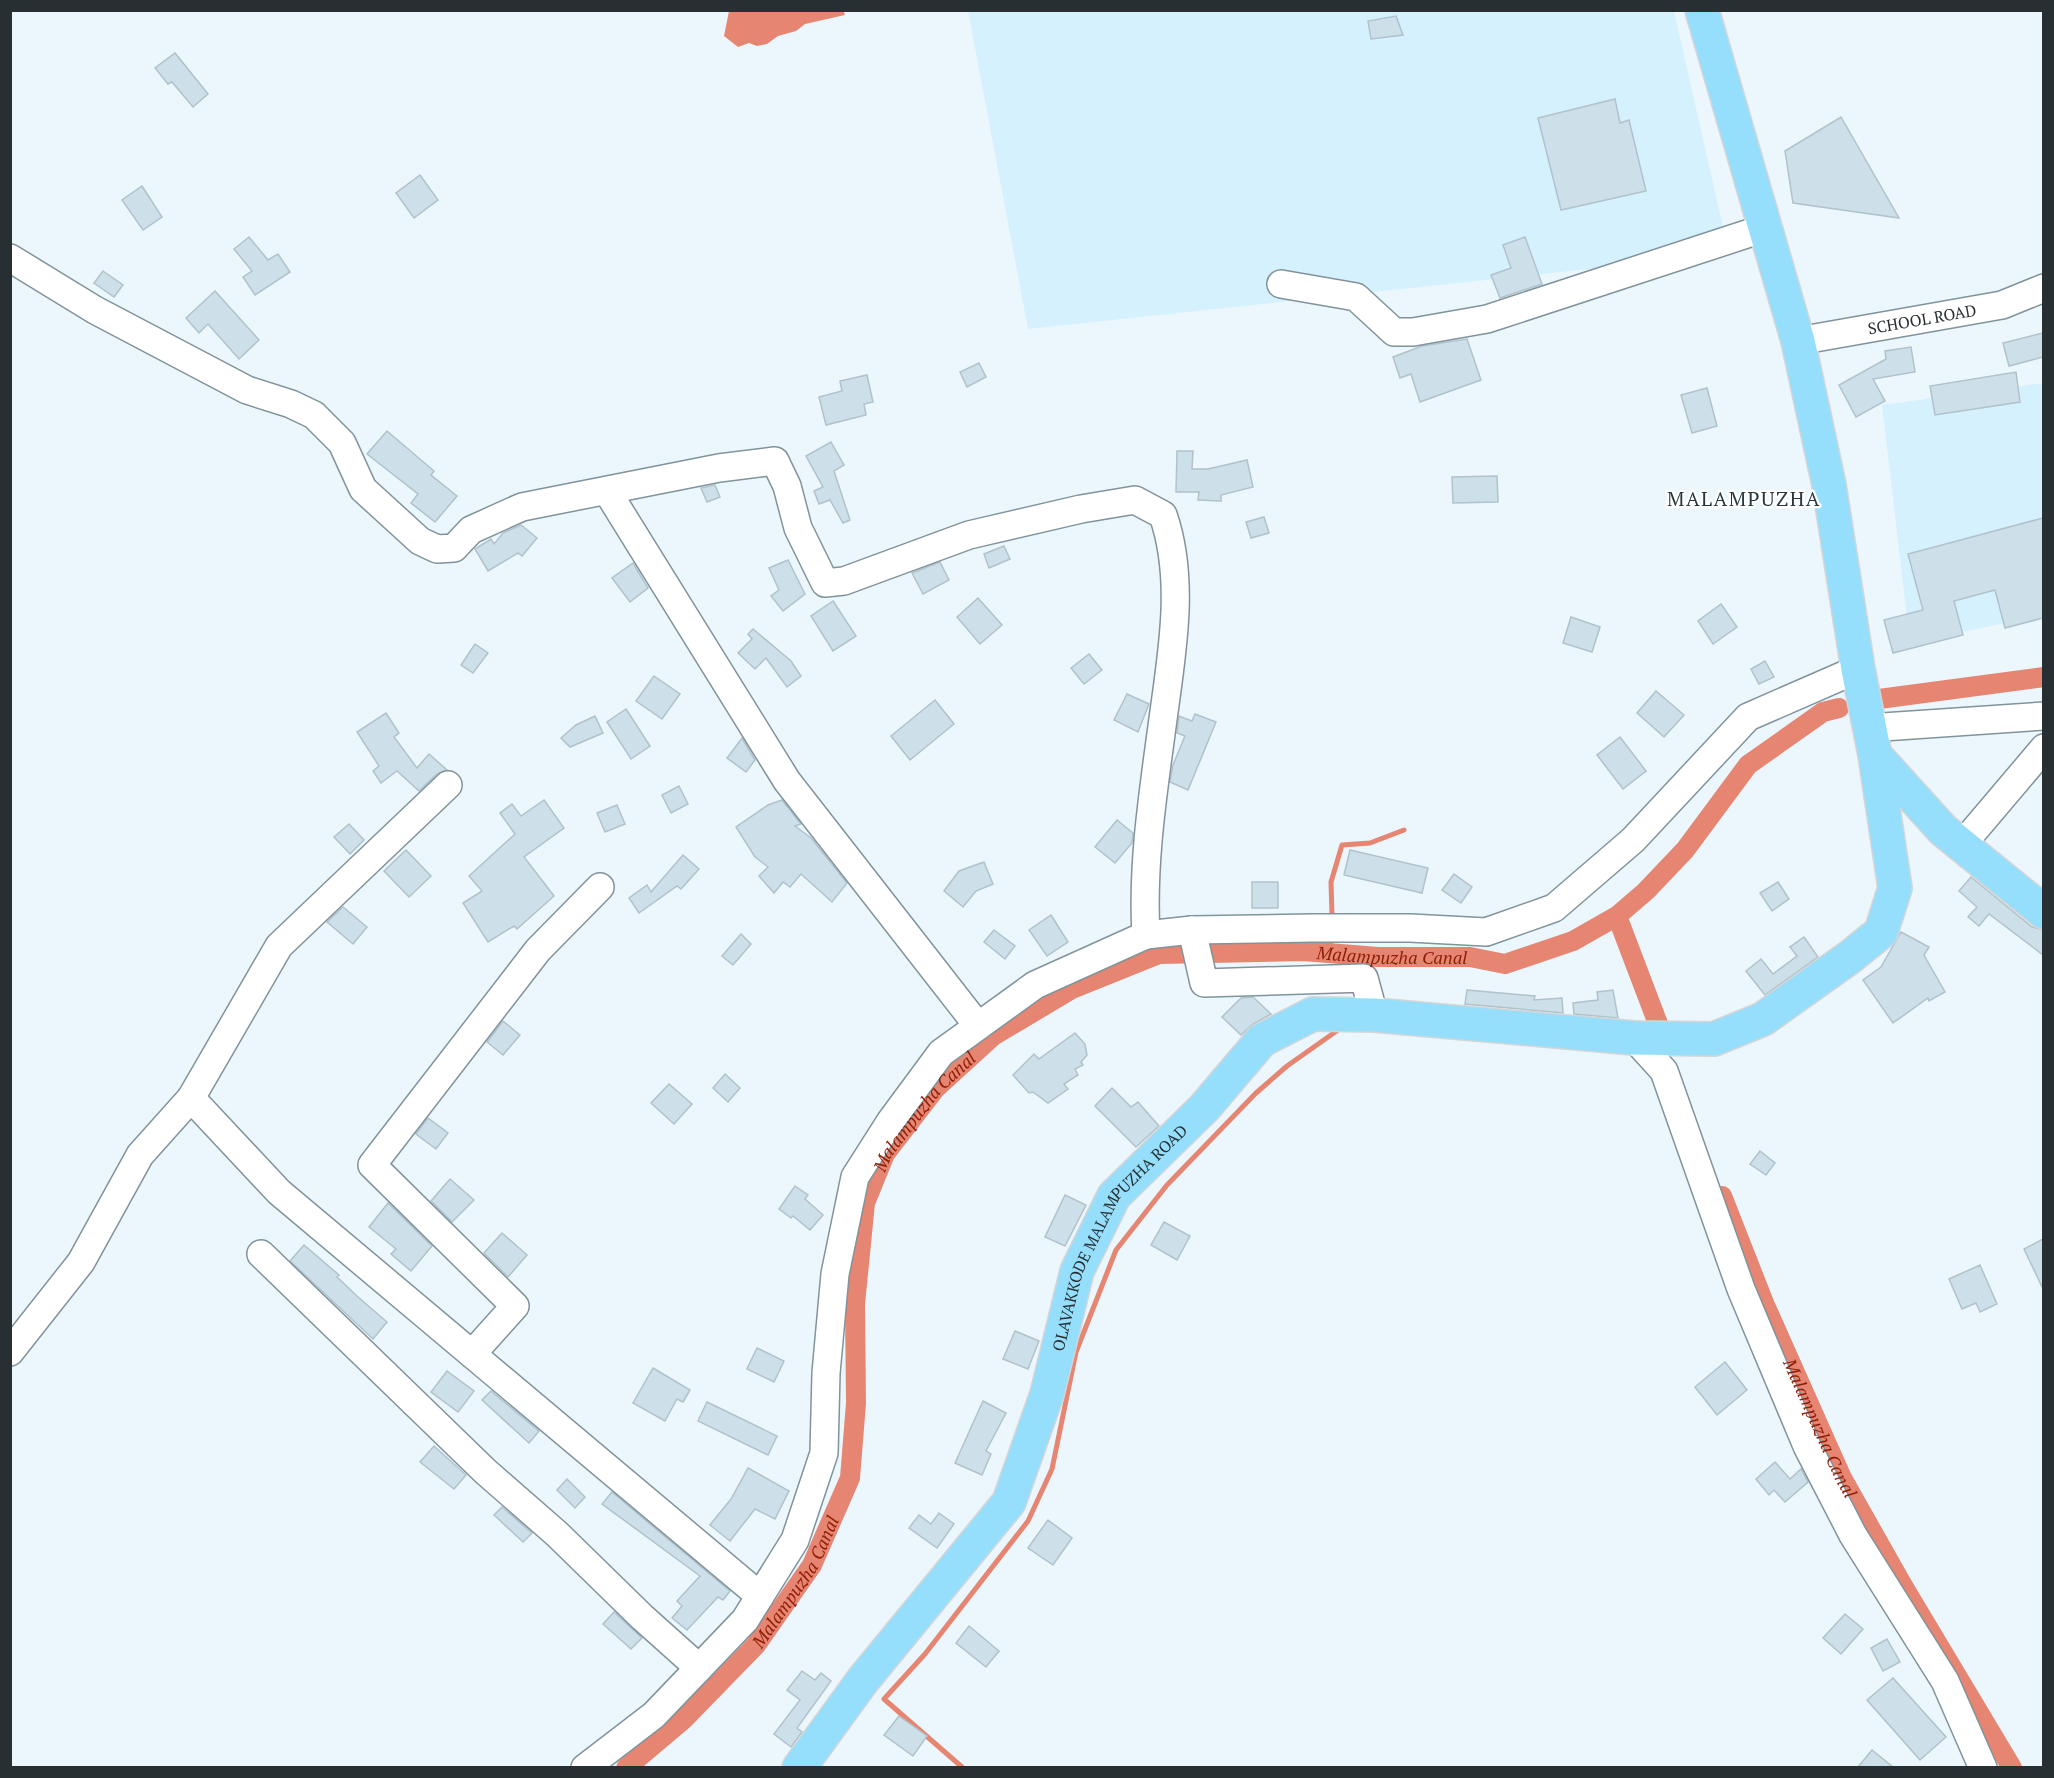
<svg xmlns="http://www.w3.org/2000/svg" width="2054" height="1778" font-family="'PT Serif',serif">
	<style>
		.built { fill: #d6f1fe }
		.water { fill: #e68571 }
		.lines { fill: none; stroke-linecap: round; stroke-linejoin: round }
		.stream { stroke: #e68571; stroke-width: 5 }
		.canal { stroke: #e68571; stroke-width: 20 }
		.building { fill: #cde0e9; stroke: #b0c2cb; stroke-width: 1.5 }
		.minor-casing { stroke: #81939b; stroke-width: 30 }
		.major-casing { stroke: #d4d5d6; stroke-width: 36 }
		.minor { stroke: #fff; stroke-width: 27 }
		.major { stroke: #95dffc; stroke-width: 33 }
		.labels { text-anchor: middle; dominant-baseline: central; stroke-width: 4.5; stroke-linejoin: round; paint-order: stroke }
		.street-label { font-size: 16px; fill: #282f33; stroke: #fff }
		.water-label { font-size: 18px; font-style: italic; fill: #901d06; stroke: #fff }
		.quarter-label { font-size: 20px; letter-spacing: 1.5px; fill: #27373e; stroke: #fff }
	</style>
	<rect width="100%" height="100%" fill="#ecf7fd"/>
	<g class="built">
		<polygon points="968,11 1674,11 1729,254 1028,329"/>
		<polygon points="2043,383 2043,615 1910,643 1882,405"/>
	</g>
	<polygon class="water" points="843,10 845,15 805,24 796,31 778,36 767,44 757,46 749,43 738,47 724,36 729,11"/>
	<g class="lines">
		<g class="stream">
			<polyline points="1332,916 1331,882 1342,845 1370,843 1404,830"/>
			<polyline points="1331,945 1331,948 1345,948 1350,962"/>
			<polyline points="962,1767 884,1699 925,1654 1028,1521 1052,1469 1076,1352 1116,1250 1167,1185 1256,1093 1287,1066 1338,1030"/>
		</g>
		<g class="canal">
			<polyline points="1879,699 2044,677"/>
			<polyline points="1617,916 1660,1029"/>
			<path id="s1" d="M1722 1196 1764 1303 1842 1478 1903 1586 2012 1768"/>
			<path id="s2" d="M626 1768 684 1719 756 1645 812 1565 850 1478 856 1403 855 1304 865 1203 885 1154 936 1088 993 1036 1072 989 1159 954 1303 951 1378 957H1470L1505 964 1573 941 1617 916 1646 891 1685 850 1748 765 1823 712 1839 708"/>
		</g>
	</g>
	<g class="building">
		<polygon points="1396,16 1403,35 1371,39 1368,21"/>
		<polygon points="175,53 208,94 193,107 172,82 168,84 155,68"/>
		<polygon points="1615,99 1620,123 1629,120 1646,191 1561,210 1538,118"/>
		<polygon points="1841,117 1899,218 1793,203 1785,151"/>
		<polygon points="420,175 438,200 414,218 396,193"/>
		<polygon points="142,186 162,217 143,230 122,200"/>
		<polygon points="249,237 268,260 278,254 290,272 255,295 243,277 252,271 234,249"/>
		<polygon points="1525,237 1542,284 1500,298 1491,275 1511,268 1503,245"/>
		<polygon points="103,271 123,285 114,297 94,283"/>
		<polygon points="215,291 259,340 239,359 208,324 199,333 186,318"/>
		<polygon points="2043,333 2043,357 2009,366 2003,343"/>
		<polygon points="1467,339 1481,380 1420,402 1411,374 1400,378 1393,357 1422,346"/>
		<polygon points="1911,347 1915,372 1873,379 1885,401 1856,417 1839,385 1886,359 1885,351"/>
		<polygon points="979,363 986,377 967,387 960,372"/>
		<polygon points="2016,372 2020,402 1935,415 1930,386"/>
		<polygon points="867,375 873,402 864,404 866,415 826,425 819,397 842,391 840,381"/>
		<polygon points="1707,388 1717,426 1692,433 1681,395"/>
		<polygon points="387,431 434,471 431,475 457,496 435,522 411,503 418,494 367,454"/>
		<polygon points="831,442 844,465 834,471 850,520 843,523 830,500 819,504 814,491 823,487 806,456"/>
		<polygon points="1177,451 1193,451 1192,469 1208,469 1247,460 1253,487 1221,495 1221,501 1198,500 1199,492 1176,492"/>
		<polygon points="1497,476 1498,502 1453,503 1452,477"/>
		<polygon points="715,485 720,497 707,502 701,488"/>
		<polygon points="1264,517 1269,533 1251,538 1246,522"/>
		<polygon points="2043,518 2043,618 2005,628 1995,590 1954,601 1963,635 1893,653 1884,620 1923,610 1908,554"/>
		<polygon points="521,525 537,538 522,556 518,553 488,571 475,549 491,539 494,544 503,533"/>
		<polygon points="1004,546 1010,559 989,568 984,554"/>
		<polygon points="788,560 805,594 783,611 771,596 779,590 769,568"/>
		<polygon points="940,562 949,580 923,594 912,573"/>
		<polygon points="633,563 648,588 630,602 612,578"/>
		<polygon points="978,598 1002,625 980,644 957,617"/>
		<polygon points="833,601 856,636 833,651 811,616"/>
		<polygon points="1721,604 1737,627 1713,644 1698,621"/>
		<polygon points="1571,617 1600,627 1592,652 1563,643"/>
		<polygon points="753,629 791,661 801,676 787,687 766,658 755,669 738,653 752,639 748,634"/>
		<polygon points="475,644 488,653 473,673 461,665"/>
		<polygon points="1089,654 1102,670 1084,684 1071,668"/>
		<polygon points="1765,661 1774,677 1759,684 1751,669"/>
		<polygon points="654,676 680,694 662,719 636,701"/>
		<polygon points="1656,691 1684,715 1664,737 1637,713"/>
		<polygon points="1127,694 1149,704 1138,732 1114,720"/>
		<polygon points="935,700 954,724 910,760 891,736"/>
		<polygon points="626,709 650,746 631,759 607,722"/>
		<polygon points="386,713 399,733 394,737 417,768 429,754 447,770 437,774 419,791 397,771 381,783 373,771 379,766 357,732"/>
		<polygon points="1195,714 1216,722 1188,790 1170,782 1173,765 1185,736 1177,733 1179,716 1192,721"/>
		<polygon points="595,716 603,733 570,747 561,738 576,725"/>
		<polygon points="1620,737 1646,771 1623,789 1597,755"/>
		<polygon points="742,738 755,760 746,772 727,758"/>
		<polygon points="679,786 688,804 671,813 662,795"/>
		<polygon points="544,800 564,828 524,857 554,896 517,929 514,926 488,942 463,903 482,891 469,876 515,834 500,813 512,804 521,816"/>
		<polygon points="782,800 801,824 795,826 811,838 847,883 832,902 801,874 790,887 783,882 774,893 759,876 768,867 755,857 736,827 768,805"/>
		<polygon points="617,805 625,824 605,832 597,813"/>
		<polygon points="1117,820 1133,833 1132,843 1115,863 1095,847"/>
		<polygon points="349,824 364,840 350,854 334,837"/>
		<polygon points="406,850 431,876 409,897 384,871"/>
		<polygon points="1350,850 1428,868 1422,893 1344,875"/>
		<polygon points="683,855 699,869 681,889 677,886 639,913 629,898 647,885 651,892"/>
		<polygon points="984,862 993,884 976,891 963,907 944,891 959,871"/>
		<polygon points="1454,874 1472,887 1461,903 1442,890"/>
		<polygon points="1971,877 2032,927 2043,930 2043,955 1989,914 1979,926 1968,917 1977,907 1959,891"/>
		<rect x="1252" y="882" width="26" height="26"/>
		<polygon points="1778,882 1789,899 1772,911 1760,893"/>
		<polygon points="343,907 367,927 353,944 327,922"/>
		<polygon points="1051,915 1068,942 1047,956 1029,930"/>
		<polygon points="994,930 1015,946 1005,959 984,942"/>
		<polygon points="1901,932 1929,947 1924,955 1945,992 1929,1001 1928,998 1893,1023 1863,980 1881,967"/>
		<polygon points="741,934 751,944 733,965 722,956"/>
		<polygon points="1804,937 1818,957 1765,995 1746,971 1761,959 1773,974 1797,956 1790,947"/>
		<polygon points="1467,990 1535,996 1534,1000 1562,998 1563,1013 1465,1004"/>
		<polygon points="1613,990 1618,1018 1574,1014 1573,1003 1598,1000 1597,992"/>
		<polygon points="1253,997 1271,1014 1253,1024 1241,1035 1222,1017 1241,998"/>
		<polygon points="503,1021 520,1035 503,1055 487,1042"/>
		<polygon points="1075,1033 1085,1044 1087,1055 1081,1062 1083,1065 1075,1069 1078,1075 1064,1084 1068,1089 1048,1103 1033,1092 1029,1093 1013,1075 1034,1054 1039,1059"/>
		<polygon points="725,1074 740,1088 728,1102 713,1088"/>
		<polygon points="669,1084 692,1104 674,1124 651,1103"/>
		<polygon points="1112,1088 1131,1107 1138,1102 1159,1126 1136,1147 1095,1106"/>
		<polygon points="428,1118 448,1133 436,1149 416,1134"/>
		<polygon points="1760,1151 1775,1163 1766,1175 1750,1164"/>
		<polygon points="450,1179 474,1200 452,1222 431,1201"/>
		<polygon points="795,1186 808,1195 805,1199 823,1215 810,1230 793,1216 791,1218 779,1209"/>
		<polygon points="1065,1195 1086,1205 1065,1246 1045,1237"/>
		<polygon points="388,1203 432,1246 411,1271 391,1254 396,1249 369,1227"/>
		<polygon points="1164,1222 1190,1236 1177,1260 1151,1245"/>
		<polygon points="502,1233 527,1255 508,1277 484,1253"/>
		<polygon points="2043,1239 2043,1289 2024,1249"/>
		<polygon points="304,1245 339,1275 337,1277 358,1297 387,1322 373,1339 290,1261"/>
		<polygon points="1980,1265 1997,1304 1980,1312 1976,1303 1962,1309 1949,1279"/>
		<polygon points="1015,1331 1039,1341 1028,1369 1003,1359"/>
		<polygon points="757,1348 784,1361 774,1382 747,1369"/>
		<polygon points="1725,1362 1747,1390 1717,1415 1695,1387"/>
		<polygon points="653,1368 690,1390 683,1402 677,1399 665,1421 633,1403"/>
		<polygon points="447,1371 474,1391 458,1412 431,1392"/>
		<polygon points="491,1391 539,1431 529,1443 482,1400"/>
		<polygon points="983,1401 1006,1413 986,1451 991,1454 982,1475 955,1463"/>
		<polygon points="707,1402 777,1436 768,1455 698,1421"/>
		<polygon points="434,1446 466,1475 454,1489 420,1462"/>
		<polygon points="1775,1462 1790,1479 1801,1469 1808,1482 1785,1502 1774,1490 1769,1495 1756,1479"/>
		<polygon points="748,1468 789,1491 775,1519 755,1509 730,1541 710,1525 731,1499"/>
		<polygon points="567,1479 585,1497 575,1508 557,1490"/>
		<polygon points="612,1492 730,1591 723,1600 718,1597 687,1630 672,1618 682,1606 677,1601 700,1576 602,1504"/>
		<polygon points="502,1507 532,1533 523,1542 494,1515"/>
		<polygon points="939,1513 954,1524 937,1548 909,1528 919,1515 931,1524"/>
		<polygon points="1048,1520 1072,1538 1053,1565 1028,1548"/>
		<polygon points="614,1612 642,1638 631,1649 603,1624"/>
		<polygon points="1845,1614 1863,1629 1841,1654 1823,1638"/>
		<polygon points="969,1626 999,1651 986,1667 956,1643"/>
		<polygon points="1887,1639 1900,1662 1883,1671 1871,1648"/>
		<polygon points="802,1671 815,1680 821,1673 831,1681 797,1728 802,1732 791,1747 774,1734 800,1700 787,1690"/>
		<polygon points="1893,1678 1946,1737 1920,1760 1867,1700"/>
		<polygon points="899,1716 927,1736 913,1756 884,1735"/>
		<polygon points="1872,1750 1893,1767 1858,1767"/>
	</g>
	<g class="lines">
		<defs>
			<g id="minor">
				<path d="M10 258 95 310 247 390 291 404 314 415 342 443 363 489 420 541 437 549 454 548 471 530 522 507 719 468 775 461 787 486 798 528 825 583 844 581 969 535 1081 509 1135 500 1163 515C1187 584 1170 663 1161 734 1152 800 1142 868 1146 935L1192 930 1312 928H1410L1486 932 1554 908 1633 840 1748 717 1858 669"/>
				<polyline points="1281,284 1356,297 1394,332 1413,332 1487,319 1765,228"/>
				<path id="s3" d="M1798 341 2002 305 2044 288"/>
				<polyline points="607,491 787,781 978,1026"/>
				<polyline points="1868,728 2044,716"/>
				<polyline points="1961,846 2044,748"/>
				<polyline points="1192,930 1204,983 1364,978 1374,1015"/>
				<polyline points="1634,1038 1664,1071 1741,1289 1807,1446 1853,1535 1945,1681 1983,1768"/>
				<polyline points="191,1098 279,1192 760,1596"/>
				<polyline points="261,1254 486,1472 557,1534 642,1617 699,1668"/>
				<polyline points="10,1352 81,1262 140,1155 191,1098 279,946 448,785"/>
				<polyline points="472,1354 515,1306 372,1165 538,950 600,887"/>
				<polyline points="585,1768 654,1715 745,1620 795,1540 824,1453 826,1373 835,1274 855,1177 890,1122 941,1053 1035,985 1146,935"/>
			</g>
			<g id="major">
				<polyline points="1875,755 1943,830 2044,912"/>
				<path id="s4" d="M799 1768 863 1680 1009 1502 1047 1394 1077 1271 1114 1196 1204 1108 1262 1040 1313 1014 1374 1015 1634 1038 1714 1039 1763 1019 1850 957 1881 932 1895 888 1875 755 1858 669 1829 485 1798 341 1702 10"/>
			</g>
		</defs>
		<use href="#minor" class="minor-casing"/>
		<use href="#major" class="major-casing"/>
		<use href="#minor" class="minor"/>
		<use href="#major" class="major"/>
	</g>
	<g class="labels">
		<g class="street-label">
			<text stroke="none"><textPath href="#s3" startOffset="126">SCHOOL ROAD</textPath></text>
			<text stroke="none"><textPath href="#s4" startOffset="630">OLAVAKKODE MALAMPUZHA ROAD</textPath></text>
		</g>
		<g class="water-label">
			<text stroke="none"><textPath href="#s2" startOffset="1280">Malampuzha Canal</textPath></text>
			<text stroke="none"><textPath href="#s2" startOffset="758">Malampuzha Canal</textPath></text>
			<text stroke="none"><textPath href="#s1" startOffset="252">Malampuzha Canal</textPath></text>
			<text stroke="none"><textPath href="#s2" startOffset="254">Malampuzha Canal</textPath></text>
		</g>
		<g class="quarter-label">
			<text x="1744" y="498">MALAMPUZHA</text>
		</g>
	</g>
	<rect width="2054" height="1778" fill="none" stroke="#282f33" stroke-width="24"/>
</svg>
